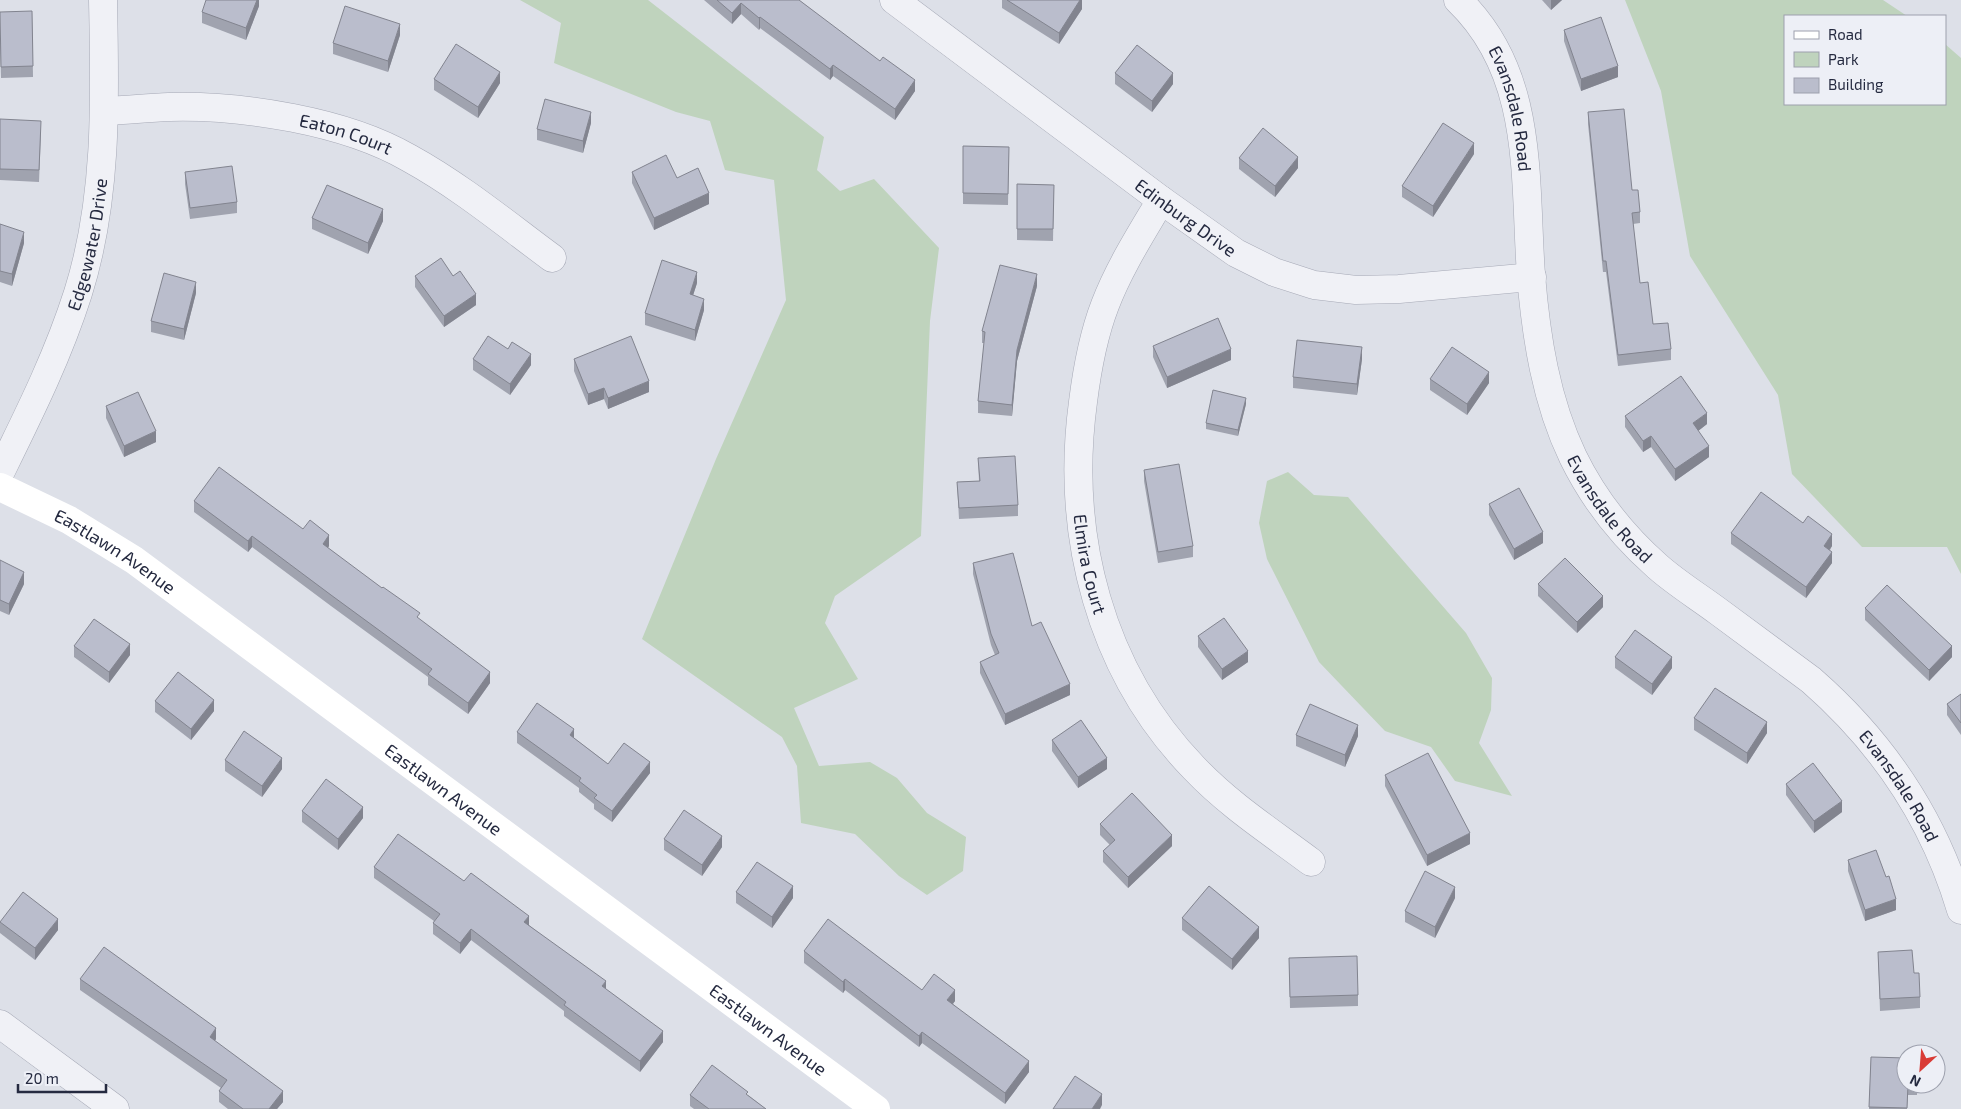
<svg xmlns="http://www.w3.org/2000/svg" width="1961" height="1109" font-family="'Exo 2',sans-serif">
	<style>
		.green { fill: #bfd3bd }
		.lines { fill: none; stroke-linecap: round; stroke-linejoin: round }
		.street-casing { stroke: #a6a9b6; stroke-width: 29 }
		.street { stroke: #f0f1f6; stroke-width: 28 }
		.secondary { stroke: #fff; stroke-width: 28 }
		.wall { fill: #a0a3af }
		.shaded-wall { fill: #82848f }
		.building { fill: #babdcc; stroke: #82848f }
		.labels { text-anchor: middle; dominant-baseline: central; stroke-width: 4; stroke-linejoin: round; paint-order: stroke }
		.street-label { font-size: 18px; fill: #252a40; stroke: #edeff6 }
	</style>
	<rect width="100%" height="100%" fill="#dde0e8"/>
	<g class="green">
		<polygon points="520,0 648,0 824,137 817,170 840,191 874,179 939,248 930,321 921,536 835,596 825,623 858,679 794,708 819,766 870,762 897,778 927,813 966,837 963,871 927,895 899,876 855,834 801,823 797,766 782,737 642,639 716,459 786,300 774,180 725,170 710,121 676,112 554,63 561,23"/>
		<polygon points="1625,0 1883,0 1907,16 1785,16 1785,104 1945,104 1945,44 1961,58 1961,574 1947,547 1862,547 1792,474 1778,395 1690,256 1661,91"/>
		<polygon points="1288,472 1314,495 1348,497 1466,633 1492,678 1491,710 1479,743 1512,796 1455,781 1431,747 1385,731 1319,662 1267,559 1259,523 1267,481"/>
	</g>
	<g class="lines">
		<defs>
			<g id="street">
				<path id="s1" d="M894 0 1161 200 1236 253 1274 272 1314 285 1356 290 1399 289 1532 277"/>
				<path id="s2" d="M1458 0C1535 74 1524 178 1531 275 1536 337 1546 401 1573 457 1593 498 1623 536 1657 566 1676 583 1699 597 1719 612 1750 635 1780 657 1811 680 1882 742 1934 819 1961 910"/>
				<path id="s3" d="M105 111C126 110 148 108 169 107 243 105 345 121 409 158 460 186 506 224 552 258"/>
				<path id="s4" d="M1161 200C1141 234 1119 268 1105 305 1093 336 1087 370 1083 402 1065 535 1100 671 1194 768 1229 805 1271 832 1311 862"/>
				<path id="s5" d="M0 473C29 414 58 356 78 293 108 198 105 98 103 0"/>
				<polyline points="0,1024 115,1109"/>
			</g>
		</defs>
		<use href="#street" class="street-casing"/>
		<use href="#street" class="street"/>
		<path class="secondary" id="s6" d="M0 487 69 520 134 560 876 1109"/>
	</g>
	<g class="wall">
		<polygon points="259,0 259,6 246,40 202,23 202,12"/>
		<polygon points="704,0 799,0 915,91 895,120 833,76 830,80 760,28 759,30 741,14 732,24"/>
		<polygon points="1002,0 1082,0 1082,9 1059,44 1002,8"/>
		<polygon points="1542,0 1562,0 1551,10"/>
		<polygon points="32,11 33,77 1,78 0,40"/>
		<polygon points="1564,30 1618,77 1581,91 1564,41"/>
		<polygon points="400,35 388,72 333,54 333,43"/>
		<polygon points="1115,73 1173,84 1152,112 1115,84"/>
		<polygon points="434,79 500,83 478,118 434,90"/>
		<polygon points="1588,112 1632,190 1640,212 1640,223 1633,224 1640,283 1653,324 1671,349 1671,360 1618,366 1606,272 1603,272 1588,124"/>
		<polygon points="591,123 583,153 537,140 537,129"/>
		<polygon points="0,130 41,132 39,182 0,180"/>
		<polygon points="963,146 1009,147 1008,205 963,204"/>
		<polygon points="1474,154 1433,217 1402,197 1402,186"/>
		<polygon points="1239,158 1298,168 1275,197 1239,169"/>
		<polygon points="185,172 237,202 237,213 190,219 185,184"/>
		<polygon points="632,172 709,204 654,230 632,183"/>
		<polygon points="1017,184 1054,185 1053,241 1017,240"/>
		<polygon points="312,218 383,221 368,254 312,229"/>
		<polygon points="0,224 24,243 12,286 0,282"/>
		<polygon points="415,276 453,276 476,305 444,327 415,287"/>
		<polygon points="697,283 693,295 704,310 695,341 645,325 645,313"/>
		<polygon points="1037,286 1017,361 1012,416 978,413 978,401 984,343 982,343 982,331"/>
		<polygon points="196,293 184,340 151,332 151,321"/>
		<polygon points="1153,346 1231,360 1167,388 1153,357"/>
		<polygon points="473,359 531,365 510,395 473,370"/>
		<polygon points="574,359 649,392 608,409 604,399 588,405 574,371"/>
		<polygon points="1362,359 1357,395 1293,388 1293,377"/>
		<polygon points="1430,379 1489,383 1467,415 1430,390"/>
		<polygon points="1246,404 1238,436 1206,429 1206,423"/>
		<polygon points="106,406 156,442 124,457 106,418"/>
		<polygon points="1625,416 1707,424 1698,431 1709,457 1675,481 1651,447 1643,452 1625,427"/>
		<polygon points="978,458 1018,505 1018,516 959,519 957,482 979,481"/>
		<polygon points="1144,470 1193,546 1193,557 1158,563 1144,481"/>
		<polygon points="194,501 303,529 329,546 328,548 420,620 490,683 468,714 428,685 428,677 331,606 252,547 248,552 194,512"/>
		<polygon points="1489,504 1543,543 1514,560 1489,515"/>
		<polygon points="1731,533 1832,546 1830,550 1832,563 1806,598 1731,544"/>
		<polygon points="0,560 24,584 9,615 0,611"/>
		<polygon points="973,563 1032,626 1070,695 1005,725 980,673 980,662 995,655 991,645 973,574"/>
		<polygon points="1538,584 1603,607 1577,633 1538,596"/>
		<polygon points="1865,608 1952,657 1929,681 1865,620"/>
		<polygon points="1198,636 1248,662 1222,680 1198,647"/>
		<polygon points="74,646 130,655 109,683 74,657"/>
		<polygon points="1615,657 1672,668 1652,695 1615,668"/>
		<polygon points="1961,694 1961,735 1947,715 1947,704"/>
		<polygon points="155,701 214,711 191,740 155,712"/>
		<polygon points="1694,718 1767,733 1747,764 1694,730"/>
		<polygon points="517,732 574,738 608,764 650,773 612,822 594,809 594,804 579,792 579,788 517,743"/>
		<polygon points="1296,735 1358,736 1345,767 1296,746"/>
		<polygon points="1052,740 1107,769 1078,788 1052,751"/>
		<polygon points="225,760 282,769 262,797 225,771"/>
		<polygon points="1385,775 1470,844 1427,866 1385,786"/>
		<polygon points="1786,784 1842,812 1814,833 1786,795"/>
		<polygon points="302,811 363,818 338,850 302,822"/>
		<polygon points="1100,824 1172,846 1128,888 1103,862 1103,851 1110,845 1100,835"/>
		<polygon points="664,839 722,847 702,876 664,850"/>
		<polygon points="1848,860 1896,910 1865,921 1848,871"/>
		<polygon points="374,867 464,881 529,925 606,989 663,1042 640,1072 564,1016 564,1011 471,940 460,954 433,934 433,923 434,921 374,878"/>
		<polygon points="736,892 793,898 772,928 736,903"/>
		<polygon points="1455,898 1435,938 1405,922 1405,911"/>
		<polygon points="1182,918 1259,938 1232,970 1182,930"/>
		<polygon points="0,922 58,930 35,960 0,933"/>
		<polygon points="804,951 955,1001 953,1004 1029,1072 1005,1104 922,1043 919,1047 845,990 843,993 804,963"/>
		<polygon points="1878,952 1914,973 1920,997 1920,1008 1880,1011"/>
		<polygon points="1289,958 1358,995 1358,1006 1290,1008"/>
		<polygon points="80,979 216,1039 215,1041 283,1102 277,1109 228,1109 219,1102 219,1091 221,1088 80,990"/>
		<polygon points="1871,1057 1917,1084 1917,1095 1908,1095 1907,1109 1869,1109"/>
		<polygon points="690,1095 748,1095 766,1109 694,1109 690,1106"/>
	</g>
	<g class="shaded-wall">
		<polygon points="257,0 259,0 259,6 246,40 246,28"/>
		<polygon points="1080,0 1082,0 1082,9 1059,44 1059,33"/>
		<polygon points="1551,0 1562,0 1551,10"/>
		<polygon points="741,3 741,14 732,24 732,13"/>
		<polygon points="760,17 760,28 759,30 759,18"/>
		<polygon points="400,24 400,35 388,72 388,61"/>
		<polygon points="833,65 833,76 830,80 830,69"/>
		<polygon points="1618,66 1618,77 1581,91 1581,79"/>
		<polygon points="500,72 500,83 478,118 478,107"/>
		<polygon points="1173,73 1173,84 1152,112 1152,101"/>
		<polygon points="915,80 915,91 895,120 895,109"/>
		<polygon points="591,112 591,123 583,153 583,141"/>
		<polygon points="1474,143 1474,154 1433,217 1433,206"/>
		<polygon points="1298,157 1298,168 1275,197 1275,186"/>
		<polygon points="709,193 709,204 654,230 654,218"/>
		<polygon points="383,209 383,221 368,254 368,243"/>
		<polygon points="24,232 24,243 12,286 12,274"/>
		<polygon points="697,272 697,283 690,305 690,294"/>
		<polygon points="1037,274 1037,286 1017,361 1012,416 1012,405 1017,350"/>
		<polygon points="196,282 196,293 184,340 184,329"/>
		<polygon points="476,294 476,305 444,327 444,316"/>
		<polygon points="704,299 704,310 695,341 695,330"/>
		<polygon points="1362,347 1362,359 1357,395 1357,384"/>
		<polygon points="1231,349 1231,360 1167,388 1167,377"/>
		<polygon points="531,354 531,365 510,395 510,384"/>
		<polygon points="1489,372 1489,383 1467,415 1467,404"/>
		<polygon points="649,381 649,392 608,409 608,398"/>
		<polygon points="604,388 604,399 588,405 588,394"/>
		<polygon points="1246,398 1246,404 1238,436 1238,430"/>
		<polygon points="1707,413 1707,424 1693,435 1693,423"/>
		<polygon points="156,431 156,442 124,457 124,446"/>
		<polygon points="1651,436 1651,447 1643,452 1643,441"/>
		<polygon points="1709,446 1709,457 1675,481 1675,469"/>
		<polygon points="1543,532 1543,543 1514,560 1514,549"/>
		<polygon points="1832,534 1832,546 1824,557 1824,546"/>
		<polygon points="329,535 329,546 323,555 323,544"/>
		<polygon points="252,536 252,547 248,552 248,541"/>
		<polygon points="1832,552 1832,563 1806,598 1806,587"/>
		<polygon points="24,572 24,584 9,615 9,604"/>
		<polygon points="1603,596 1603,607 1577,633 1577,622"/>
		<polygon points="130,644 130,655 109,683 109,672"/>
		<polygon points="1952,646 1952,657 1929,681 1929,670"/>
		<polygon points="1248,651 1248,662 1222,680 1222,669"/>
		<polygon points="1672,657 1672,668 1652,695 1652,684"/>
		<polygon points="490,672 490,683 468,714 468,703"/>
		<polygon points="1070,684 1070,695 1005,725 1005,714"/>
		<polygon points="214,700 214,711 191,740 191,729"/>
		<polygon points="1767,722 1767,733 1747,764 1747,753"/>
		<polygon points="1358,725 1358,736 1345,767 1345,755"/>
		<polygon points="574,729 574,740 570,735"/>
		<polygon points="282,758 282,769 262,797 262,786"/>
		<polygon points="1107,758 1107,769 1078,788 1078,777"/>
		<polygon points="650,762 650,773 612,822 612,811"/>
		<polygon points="1842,801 1842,812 1814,833 1814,821"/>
		<polygon points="363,807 363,818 338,850 338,839"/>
		<polygon points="1470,833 1470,844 1427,866 1427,855"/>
		<polygon points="1172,835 1172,846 1128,888 1128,877"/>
		<polygon points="722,836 722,847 702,876 702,865"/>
		<polygon points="793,886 793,898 772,928 772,917"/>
		<polygon points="1455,887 1455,898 1435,938 1435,927"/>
		<polygon points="1896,899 1896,910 1865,921 1865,910"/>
		<polygon points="529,916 529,927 524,922"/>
		<polygon points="58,919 58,930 35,960 35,948"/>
		<polygon points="1259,927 1259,938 1232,970 1232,959"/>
		<polygon points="471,929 471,940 460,954 460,943"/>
		<polygon points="845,979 845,990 843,993 843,982"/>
		<polygon points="606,981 606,993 602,986"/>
		<polygon points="955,990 955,1001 947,1011 947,1000"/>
		<polygon points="216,1028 216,1039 210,1048 210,1037"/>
		<polygon points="663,1031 663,1042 640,1072 640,1061"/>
		<polygon points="922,1032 922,1043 919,1047 919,1036"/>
		<polygon points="1029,1061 1029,1072 1005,1104 1005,1093"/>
		<polygon points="283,1091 283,1102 277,1109 269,1109"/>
		<polygon points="1102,1094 1102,1105 1100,1109 1092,1109"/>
	</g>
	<g class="building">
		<polygon points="206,0 257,0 246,28 202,12"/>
		<polygon points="717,0 799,0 880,61 883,57 915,80 895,109 833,65 830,69 760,17 759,18 741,3 732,13"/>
		<polygon points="1007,0 1080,0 1059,33"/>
		<polygon points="345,6 400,24 388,61 333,43"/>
		<polygon points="32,11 33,66 1,67 0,12"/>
		<polygon points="1601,17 1618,66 1581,79 1564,30"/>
		<polygon points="456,44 500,72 478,107 434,79"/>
		<polygon points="1137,45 1173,73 1152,101 1115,73"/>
		<polygon points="545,99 591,112 583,141 537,129"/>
		<polygon points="1624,109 1632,190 1638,190 1640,212 1632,213 1640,283 1648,282 1653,324 1668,323 1671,349 1618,355 1606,261 1603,261 1588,112"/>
		<polygon points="0,119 41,121 39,170 0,169"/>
		<polygon points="1443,123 1474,143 1433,206 1402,186"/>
		<polygon points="1263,128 1298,157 1275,186 1239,158"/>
		<polygon points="963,146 1009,147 1008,194 963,193"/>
		<polygon points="666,155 677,178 698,168 709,193 654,218 632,172"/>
		<polygon points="232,166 237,202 190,208 185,172"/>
		<polygon points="1017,184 1054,185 1053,229 1017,229"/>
		<polygon points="327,185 383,209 368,243 312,218"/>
		<polygon points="0,224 24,232 12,274 0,271"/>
		<polygon points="441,258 453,276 460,271 476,294 444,316 415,276"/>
		<polygon points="662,260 697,272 690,294 704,299 695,330 645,313"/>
		<polygon points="1000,265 1037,274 1017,350 1012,405 978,401 985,332 982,331"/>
		<polygon points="164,273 196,282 184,329 151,321"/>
		<polygon points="1218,318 1231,349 1167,377 1153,346"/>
		<polygon points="488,336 508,349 512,342 531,354 510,384 473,359"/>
		<polygon points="631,336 649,381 608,398 604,388 588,394 574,359"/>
		<polygon points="1297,340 1362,347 1357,384 1293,377"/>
		<polygon points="1452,347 1489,372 1467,404 1430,379"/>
		<polygon points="1681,376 1707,413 1693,423 1709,446 1675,469 1651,436 1643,441 1625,416"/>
		<polygon points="1213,390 1246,398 1238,430 1206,423"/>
		<polygon points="138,392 156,431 124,446 106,406"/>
		<polygon points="1015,456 1018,505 959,508 957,482 980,481 978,458"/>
		<polygon points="1179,464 1193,546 1158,552 1144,470"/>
		<polygon points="219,467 303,529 310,520 329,535 323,544 382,588 383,587 420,613 417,617 490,672 468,703 428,674 432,669 331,595 252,536 248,541 194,501"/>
		<polygon points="1519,488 1543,532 1514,549 1489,504"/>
		<polygon points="1761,492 1803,523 1808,516 1832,534 1824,546 1832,552 1806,587 1731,533"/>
		<polygon points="1013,553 1032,626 1041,622 1070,684 1005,714 980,662 999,653 991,634 973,563"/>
		<polygon points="1565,558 1603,596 1577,622 1538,584"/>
		<polygon points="0,560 24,572 9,604 0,600"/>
		<polygon points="1887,585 1952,646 1929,670 1865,608"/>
		<polygon points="1224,618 1248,651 1222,669 1198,636"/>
		<polygon points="94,619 130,644 109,672 74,646"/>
		<polygon points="1635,630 1672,657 1652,684 1615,657"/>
		<polygon points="178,672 214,700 191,729 155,701"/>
		<polygon points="1715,688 1767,722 1747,753 1694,718"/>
		<polygon points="1961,694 1961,723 1947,704"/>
		<polygon points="537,703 574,729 570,735 608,764 624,743 650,762 612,811 594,798 597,795 579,781 581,778 517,732"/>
		<polygon points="1310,704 1358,725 1345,755 1296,735"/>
		<polygon points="1081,720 1107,758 1078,777 1052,740"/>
		<polygon points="244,731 282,758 262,786 225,760"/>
		<polygon points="1428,753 1470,833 1427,855 1385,775"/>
		<polygon points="1813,763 1842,801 1814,821 1786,784"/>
		<polygon points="326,779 363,807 338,839 302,811"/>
		<polygon points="1132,793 1172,835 1128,877 1103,851 1115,840 1100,824"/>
		<polygon points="684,810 722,836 702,865 664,839"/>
		<polygon points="398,834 464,881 471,873 529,916 524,922 606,981 602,986 663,1031 640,1061 564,1005 566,1002 471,929 460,943 433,923 440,914 374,867"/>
		<polygon points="1876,850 1886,877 1889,876 1896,899 1865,910 1848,860"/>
		<polygon points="757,862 793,886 772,917 736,892"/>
		<polygon points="1425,871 1455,887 1435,927 1405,911"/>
		<polygon points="1209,886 1259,927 1232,959 1182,918"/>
		<polygon points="23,892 58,919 35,948 0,922"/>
		<polygon points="828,919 922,990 934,974 955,990 947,1000 1029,1061 1005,1093 922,1032 919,1036 845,979 843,982 804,951"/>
		<polygon points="104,947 216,1028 210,1037 283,1091 269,1109 243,1109 219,1091 227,1080 80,979"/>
		<polygon points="1912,950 1914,973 1919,973 1920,997 1880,999 1878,952"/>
		<polygon points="1357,956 1358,995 1290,997 1289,958"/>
		<polygon points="1871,1057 1906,1058 1906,1084 1908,1084 1907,1108 1869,1107"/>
		<polygon points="712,1065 748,1092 746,1094 766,1109 709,1109 690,1095"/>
		<polygon points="1075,1076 1102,1094 1092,1109 1053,1109"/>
	</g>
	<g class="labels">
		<g class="street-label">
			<text stroke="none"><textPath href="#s2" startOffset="124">Evansdale Road</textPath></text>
			<text stroke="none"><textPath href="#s3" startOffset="244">Eaton Court</textPath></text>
			<text stroke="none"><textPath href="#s1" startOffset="364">Edinburg Drive</textPath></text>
			<text stroke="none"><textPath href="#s5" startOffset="246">Edgewater Drive</textPath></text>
			<text stroke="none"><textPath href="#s2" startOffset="544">Evansdale Road</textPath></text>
			<text stroke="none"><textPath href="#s6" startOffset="132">Eastlawn Avenue</textPath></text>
			<text stroke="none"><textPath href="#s4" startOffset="382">Elmira Court</textPath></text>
			<text stroke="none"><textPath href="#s2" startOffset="949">Evansdale Road</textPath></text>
			<text stroke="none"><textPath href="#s6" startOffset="538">Eastlawn Avenue</textPath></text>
			<text stroke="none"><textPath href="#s6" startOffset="942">Eastlawn Avenue</textPath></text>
		</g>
	</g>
	<rect x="1784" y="15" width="162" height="90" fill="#edeff6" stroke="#9da0ad"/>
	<rect x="1794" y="31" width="25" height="8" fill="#ffffff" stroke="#9da0ad"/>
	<text x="1828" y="40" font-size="15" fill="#252a40">Road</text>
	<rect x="1794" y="52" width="25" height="15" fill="#bfd3bd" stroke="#9da0ad"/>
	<text x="1828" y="65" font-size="15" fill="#252a40">Park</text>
	<rect x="1794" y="78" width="25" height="15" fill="#babdcc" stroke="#9da0ad"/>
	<text x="1828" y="90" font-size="15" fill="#252a40">Building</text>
	<g transform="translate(1921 1069) rotate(206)"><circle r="24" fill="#edeff6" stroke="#9da0ad"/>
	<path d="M0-4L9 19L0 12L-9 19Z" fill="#d93b36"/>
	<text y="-8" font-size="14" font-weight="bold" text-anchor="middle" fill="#252a40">N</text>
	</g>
	<path d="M18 1084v8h88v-8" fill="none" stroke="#252a40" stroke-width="2.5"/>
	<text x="25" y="1084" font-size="15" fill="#252a40" stroke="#edeff6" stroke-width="4" paint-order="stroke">20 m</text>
</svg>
